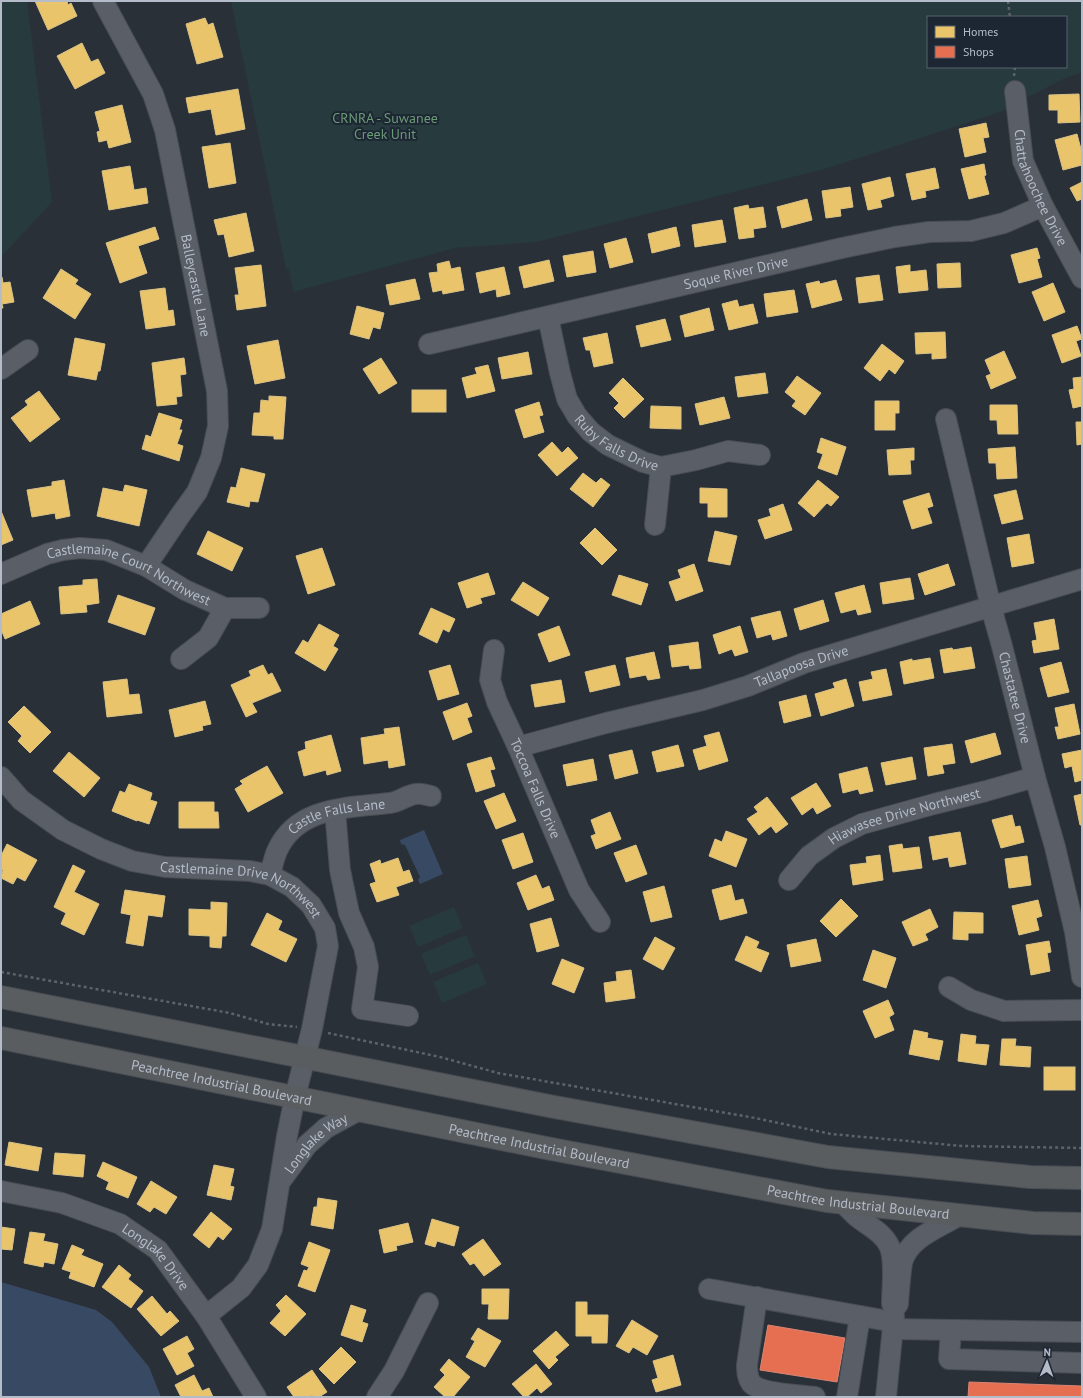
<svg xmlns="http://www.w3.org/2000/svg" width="1083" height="1398" font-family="'PT Sans',sans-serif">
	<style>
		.green { fill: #273a3e; fill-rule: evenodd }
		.water { fill: #384963 }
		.homes { fill: #e9c46a; stroke: #d9c286 }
		.shops { fill: #e76f51; stroke: #d88675 }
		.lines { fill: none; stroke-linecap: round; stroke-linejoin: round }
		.minor-casing { stroke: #484c53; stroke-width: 22 }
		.highway-casing { stroke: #474c53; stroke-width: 24 }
		.path { stroke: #5d636a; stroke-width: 2.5; stroke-dasharray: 3 3; stroke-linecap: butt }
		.minor { stroke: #5a5e66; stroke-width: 20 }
		.highway { stroke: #5a5d60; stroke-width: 22 }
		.labels { text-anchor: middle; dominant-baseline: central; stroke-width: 4; stroke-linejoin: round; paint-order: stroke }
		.park-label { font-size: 14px; fill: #6b9a76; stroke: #1d2633 }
		.street-label { font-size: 14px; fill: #b4bcc9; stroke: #1d2633 }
	</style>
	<rect width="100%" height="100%" fill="#2a3038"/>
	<g class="green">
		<polygon points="1,1 27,1 52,202 1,257"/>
		<path d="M231 1H1082V72L1061 80 1000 112 828 168 536 242 455 248 293 292 289 269H286ZM928 17H1066V67H928Z"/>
		<polygon points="454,907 463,928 418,947 409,926"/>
		<polygon points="466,935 475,956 430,975 421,954"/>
		<polygon points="478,963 487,984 442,1003 433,982"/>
	</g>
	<g class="water">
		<polygon points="424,830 443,874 420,884 418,880 420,877 405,845 401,844 400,840"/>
		<polygon points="1,1282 96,1310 112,1322 149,1367 161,1397 1,1397"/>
	</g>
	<g class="homes">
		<polygon points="35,1 67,1 68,5 71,3 77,16 48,30"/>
		<polygon points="205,18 208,25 213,23 223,57 197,64 186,24"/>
		<polygon points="82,43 91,62 98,59 105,73 75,89 57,56"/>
		<polygon points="238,89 245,129 216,135 211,109 189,113 186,98"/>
		<polygon points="1079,94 1080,122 1058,123 1058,110 1049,110 1049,95"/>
		<polygon points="122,105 131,142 109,148 107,140 99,142 97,132 100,131 95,112"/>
		<polygon points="986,123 989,137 983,138 986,152 965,157 959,129"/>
		<polygon points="1077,134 1082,153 1082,165 1063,170 1055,140"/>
		<polygon points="230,143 236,183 209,188 202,147"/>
		<polygon points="984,164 986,175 984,176 989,194 969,199 961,169"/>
		<polygon points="130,166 134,190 146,188 148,203 109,210 102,171"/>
		<polygon points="935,168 939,188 925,191 926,197 912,200 906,174"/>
		<polygon points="890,177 894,196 880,200 882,207 868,210 862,184"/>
		<polygon points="1082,182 1082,199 1077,201 1070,188"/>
		<polygon points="850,187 853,207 840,209 841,216 826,218 822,191"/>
		<polygon points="807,199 812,220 782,228 777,207"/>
		<polygon points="748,205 749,209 763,207 766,227 753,229 754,237 739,239 734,208"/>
		<polygon points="246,213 254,251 229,257 224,234 218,235 214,220"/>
		<polygon points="722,220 726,242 695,247 692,225"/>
		<polygon points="155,227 159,239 138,246 147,273 120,283 106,243"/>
		<polygon points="676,227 680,246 652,253 648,234"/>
		<polygon points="626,238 633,262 610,268 604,244"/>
		<polygon points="1037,248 1040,258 1037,259 1042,277 1019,283 1011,255"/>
		<polygon points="593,251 596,272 567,277 563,256"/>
		<polygon points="549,260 554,281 524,288 519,267"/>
		<polygon points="449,261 451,269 460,267 464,290 443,294 442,290 433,292 429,273 438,272 437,264"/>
		<polygon points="960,263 961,287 938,288 937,264"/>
		<polygon points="261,265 266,306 237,310 235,295 239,295 235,268"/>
		<polygon points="910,265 910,272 926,270 928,290 899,293 896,267"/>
		<polygon points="504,267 510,294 497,297 496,289 480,293 476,273"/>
		<polygon points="61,269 78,280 75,284 91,294 75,319 43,298"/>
		<polygon points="879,275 883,300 859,303 856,278"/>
		<polygon points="1,277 2,277 3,283 10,282 14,302 2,304 3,308 1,308"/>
		<polygon points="415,279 420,299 390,305 386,285"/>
		<polygon points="836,280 842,300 812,308 806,284 819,281 820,284"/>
		<polygon points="1053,283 1065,312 1044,321 1032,292"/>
		<polygon points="165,288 168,311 173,310 175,325 146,329 140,291"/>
		<polygon points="794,290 798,312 767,317 764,294"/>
		<polygon points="737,300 739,307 753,304 758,323 729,330 722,304"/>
		<polygon points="357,306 384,313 380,329 373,327 369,339 350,334"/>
		<polygon points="709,308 714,330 685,337 680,316"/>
		<polygon points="665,319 671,340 641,347 636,326"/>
		<polygon points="1077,326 1082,339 1076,341 1081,356 1062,363 1052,335"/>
		<polygon points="945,332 946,358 932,359 932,353 916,354 915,333"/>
		<polygon points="607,333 613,363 594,367 590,350 586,350 583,338"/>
		<polygon points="75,338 105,344 100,371 98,371 96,380 68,375"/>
		<polygon points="278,340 285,378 255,384 247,346"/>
		<polygon points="882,344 904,361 895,374 889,369 880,381 864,368"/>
		<polygon points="1004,351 1016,378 991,389 986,376 991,374 985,360"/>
		<polygon points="528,352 532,374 502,379 498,358"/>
		<polygon points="184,358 186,374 180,375 182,396 176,397 177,404 157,406 152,363"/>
		<polygon points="381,358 397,383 379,394 363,369"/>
		<polygon points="488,365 495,391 467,398 462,378 477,374 475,368"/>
		<polygon points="765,373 768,393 738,397 735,377"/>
		<polygon points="797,376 821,393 805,415 792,406 796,401 785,392"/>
		<polygon points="1082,377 1082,406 1073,408 1069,390 1074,389 1073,378"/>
		<polygon points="623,378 644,399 624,418 614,408 619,403 609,393"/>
		<rect x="412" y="390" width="34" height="22"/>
		<polygon points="39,391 60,419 30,442 11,418 28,405 25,401"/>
		<polygon points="269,396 286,397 283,439 274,439 274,436 252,435 254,413 260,413 261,400 269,401"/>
		<polygon points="724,397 730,418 700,425 695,404"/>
		<polygon points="875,401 899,401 899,413 895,413 895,430 875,430"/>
		<polygon points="539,402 543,415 539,416 544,432 524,438 515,410"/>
		<polygon points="990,405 1017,405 1018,434 998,434 997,420 990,420"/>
		<polygon points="651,406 681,407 681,429 650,428"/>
		<polygon points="159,413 182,420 179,430 182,430 177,444 183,446 179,461 142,449 146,435 151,437"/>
		<polygon points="1076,422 1082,422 1082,444 1077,445"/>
		<polygon points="821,438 846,447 837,475 818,468 823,454 817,452"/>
		<polygon points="552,442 562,453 568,447 578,458 557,476 538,455"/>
		<polygon points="1015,447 1017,478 997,479 996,463 989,463 988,449"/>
		<polygon points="914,448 914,460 910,460 911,474 889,475 887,450"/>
		<polygon points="241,468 265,474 258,502 250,501 249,507 227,502 231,487 236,488"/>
		<polygon points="583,473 596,483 601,478 610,485 593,507 570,489"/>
		<polygon points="64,480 70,516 56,519 55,513 32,517 27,490 52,486 52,482"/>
		<polygon points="818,480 839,497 831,506 827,503 814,517 798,503"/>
		<polygon points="125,485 147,490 139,526 97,516 103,488 123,492"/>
		<polygon points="700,488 727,489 727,517 708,517 708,503 700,503"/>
		<polygon points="1016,490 1023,519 1002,524 994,495"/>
		<polygon points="929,493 933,506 927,508 932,523 912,529 903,501"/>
		<polygon points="783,504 792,530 765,539 758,520 771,516 769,509"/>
		<polygon points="1,511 13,540 1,545"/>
		<polygon points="595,528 617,550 602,565 580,543"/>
		<polygon points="208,531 243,548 232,571 197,554"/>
		<polygon points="715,531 737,536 730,565 708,561"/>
		<polygon points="1029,534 1034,563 1012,567 1007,538"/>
		<polygon points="322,548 335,585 308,594 296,556"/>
		<polygon points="694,564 703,591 676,601 669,582 681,578 678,570"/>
		<polygon points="948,564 955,585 925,595 918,574"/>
		<polygon points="488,573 495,594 480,598 482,603 467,608 458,583"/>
		<polygon points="619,575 648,584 641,605 612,595"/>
		<polygon points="910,578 914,599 883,604 880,583"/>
		<polygon points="97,579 99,603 86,605 87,612 61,614 59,587 83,585 83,580"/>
		<polygon points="523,582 549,598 538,616 511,600"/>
		<polygon points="864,585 871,612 858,615 856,609 841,613 835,593"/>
		<polygon points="118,595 155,608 145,635 108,622"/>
		<polygon points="823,600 829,621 800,630 794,609"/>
		<polygon points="30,601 40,624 5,639 1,629 1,614"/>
		<polygon points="431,608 455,619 449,632 443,629 437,643 419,634"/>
		<polygon points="780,611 787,636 773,640 771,634 757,638 751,618"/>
		<polygon points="1054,619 1059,649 1034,653 1032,641 1037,640 1034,623"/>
		<polygon points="319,624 339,635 333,646 338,649 325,671 295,653 303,640 308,643"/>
		<polygon points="559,626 570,655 549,662 538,634"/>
		<polygon points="740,626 748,652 735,656 732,649 719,654 713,635"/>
		<polygon points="698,642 701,668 690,669 689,665 672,667 669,646"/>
		<polygon points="971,647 975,668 944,673 940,650 952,648 953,650"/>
		<polygon points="654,652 660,678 648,680 646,675 630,678 626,658"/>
		<polygon points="930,658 934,678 904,684 900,662 912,659 912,661"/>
		<polygon points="1061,662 1069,692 1048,697 1040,668"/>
		<polygon points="263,665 268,675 272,673 281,691 252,703 257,712 246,717 231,685 251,676 249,671"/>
		<polygon points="450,665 459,694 438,700 429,671"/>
		<polygon points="615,665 620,685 590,692 585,672"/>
		<polygon points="886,669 892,695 863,701 859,682 873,679 871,672"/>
		<polygon points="127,679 129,695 139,694 142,713 107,717 103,682"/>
		<polygon points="846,679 854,706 821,716 815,694 835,688 833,683"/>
		<polygon points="561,680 565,702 535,707 531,685"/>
		<polygon points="806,695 811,716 784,723 779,702"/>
		<polygon points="205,701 211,724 202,726 203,730 175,737 169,710"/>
		<polygon points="467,703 472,716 467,718 472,732 453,740 443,712"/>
		<polygon points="1074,704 1080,734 1058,739 1055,727 1059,727 1055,708"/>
		<polygon points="24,706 51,732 30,753 18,741 22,736 8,722"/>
		<polygon points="399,727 405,765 389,768 388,760 364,764 361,738 385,734 384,729"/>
		<polygon points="719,732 728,761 699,770 693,750 707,746 704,736"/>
		<polygon points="995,733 1001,754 971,763 965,741"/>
		<polygon points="331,735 341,771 327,775 326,770 304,776 298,752 306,749 305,742"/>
		<polygon points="952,744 955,763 942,765 944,773 928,776 924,748"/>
		<polygon points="678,745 684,766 657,772 652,752"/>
		<polygon points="632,750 638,773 615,779 609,755"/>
		<polygon points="1082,750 1082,780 1075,782 1072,766 1065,768 1062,754"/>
		<polygon points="69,752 100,778 84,797 53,771"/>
		<polygon points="491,757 495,769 490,770 495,786 476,792 467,764"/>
		<polygon points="912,757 916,779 886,785 881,763"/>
		<polygon points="593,759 597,780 567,786 563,765"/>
		<polygon points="267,766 283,793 248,812 235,789 243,784 240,781"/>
		<polygon points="867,767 873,791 860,794 858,789 843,793 839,774"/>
		<polygon points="816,783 831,806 817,814 813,807 802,815 791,798"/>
		<polygon points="129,784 152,793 150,800 157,802 149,824 137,820 137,821 112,811 120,791 125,793"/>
		<polygon points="504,793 516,821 496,829 484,801"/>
		<polygon points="1082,794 1082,825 1080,825 1074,796"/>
		<polygon points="767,797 788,824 776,833 771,826 759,835 747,819 758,812 754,807"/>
		<polygon points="179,802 214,802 214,812 218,812 219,828 179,828"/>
		<polygon points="610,812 621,839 596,849 591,836 596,834 591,820"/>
		<polygon points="1012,815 1015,827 1020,826 1024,842 1001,848 992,820"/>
		<polygon points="726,831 747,839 736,867 709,856 715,839 722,842"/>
		<polygon points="960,832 966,864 950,867 948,857 933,860 929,837"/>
		<polygon points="523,833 533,862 513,869 502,840"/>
		<polygon points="7,844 37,860 25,881 17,877 13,884 1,878 3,870 1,869 1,856"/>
		<polygon points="902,844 903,849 919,847 922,868 893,872 889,846"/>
		<polygon points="636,845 647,874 626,882 614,853"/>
		<polygon points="880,855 883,880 853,885 850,865 867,863 866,857"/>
		<polygon points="1027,856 1031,885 1009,888 1005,859"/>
		<polygon points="398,858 403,872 409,870 413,881 396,887 399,895 377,902 370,884 376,882 370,864 380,860 381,864"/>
		<polygon points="73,865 85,871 74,892 99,904 84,935 61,924 66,913 54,907"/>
		<polygon points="536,875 542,889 549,886 554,900 528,910 517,883"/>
		<polygon points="731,885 735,901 743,899 747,913 720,920 712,890"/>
		<polygon points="664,886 672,917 651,922 643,892"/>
		<polygon points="125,890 165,896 162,917 148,915 143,946 126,943 131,915 121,913"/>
		<polygon points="841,899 858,916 836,937 820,921"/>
		<polygon points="1038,900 1042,916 1036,918 1039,930 1019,935 1012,906"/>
		<polygon points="211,902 227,903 226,936 222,936 221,948 210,947 210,936 189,935 189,909 211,910"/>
		<polygon points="930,909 938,927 925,934 928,940 913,946 902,922"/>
		<polygon points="954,912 983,913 983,933 968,933 968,940 953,939"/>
		<polygon points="267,913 282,921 278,930 297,939 286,962 251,945"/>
		<polygon points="551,918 559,946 537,952 530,924"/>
		<polygon points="746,936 759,942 756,948 769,953 761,972 735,960"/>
		<polygon points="655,937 675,948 663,970 643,959"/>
		<polygon points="816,939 821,961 791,967 787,945"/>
		<polygon points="1049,941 1051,952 1047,953 1050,971 1031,975 1026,945"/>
		<polygon points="873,950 896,958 886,988 863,980"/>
		<polygon points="562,959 584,968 574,993 552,984"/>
		<polygon points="631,970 635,998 606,1002 604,983 617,981 616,972"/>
		<polygon points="888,1000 894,1014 889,1017 894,1030 875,1038 863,1011"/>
		<polygon points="914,1030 928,1033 927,1038 943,1041 939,1060 909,1054"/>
		<polygon points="961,1034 976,1036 975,1044 989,1045 986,1065 958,1061"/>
		<polygon points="1002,1039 1016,1039 1015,1046 1031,1047 1030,1067 1000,1065"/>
		<rect x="1044" y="1067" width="31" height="23"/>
		<polygon points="9,1142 42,1148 38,1171 5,1165"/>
		<polygon points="55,1153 85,1155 83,1177 53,1174"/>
		<polygon points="103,1162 137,1177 128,1198 106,1189 109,1182 97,1176"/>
		<polygon points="214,1165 234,1169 230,1186 234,1187 231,1200 207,1195"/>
		<polygon points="151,1181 177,1197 166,1214 154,1207 150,1212 137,1204"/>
		<polygon points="318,1198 337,1201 333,1229 311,1225 314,1207 317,1207"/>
		<polygon points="211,1212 232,1229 223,1240 218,1236 209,1248 193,1235"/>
		<polygon points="432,1219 459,1227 454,1246 437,1241 435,1247 425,1244"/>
		<polygon points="408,1223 413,1242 396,1246 397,1250 384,1253 379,1230"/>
		<polygon points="1,1227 15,1229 12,1250 1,1249"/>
		<polygon points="30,1232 45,1234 43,1241 58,1244 54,1264 44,1262 43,1267 24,1263"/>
		<polygon points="483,1239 501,1264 484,1276 474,1263 470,1265 462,1254"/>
		<polygon points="309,1242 330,1250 315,1292 298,1286 304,1270 307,1271 309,1267 301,1264"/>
		<polygon points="72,1245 84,1250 81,1255 103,1264 94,1287 69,1278 71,1272 62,1269"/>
		<polygon points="119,1265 131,1275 128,1279 143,1291 131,1308 102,1287"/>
		<polygon points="482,1289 509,1289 508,1319 488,1319 489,1304 482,1304"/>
		<polygon points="286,1295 306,1314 285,1336 270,1323 281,1311 276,1305"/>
		<polygon points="152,1296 167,1314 170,1311 179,1321 161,1336 137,1309"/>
		<polygon points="576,1302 587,1302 587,1315 608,1315 607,1343 592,1343 592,1336 576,1336"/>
		<polygon points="351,1305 366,1310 362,1322 368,1324 362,1342 341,1335"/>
		<polygon points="632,1320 658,1336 647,1355 633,1347 629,1353 616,1346"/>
		<polygon points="478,1328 501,1341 485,1367 466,1357 475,1341 471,1339"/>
		<polygon points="556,1331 569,1345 555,1357 558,1360 549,1369 533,1351"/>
		<polygon points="187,1336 194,1349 187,1353 194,1366 177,1375 163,1349"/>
		<polygon points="341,1347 356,1362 334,1384 319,1369"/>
		<polygon points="673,1355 681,1385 656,1392 652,1380 658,1378 653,1361"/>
		<polygon points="449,1359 470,1377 453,1397 445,1397 434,1387 445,1375 440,1370"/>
		<polygon points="536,1364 552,1384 541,1393 537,1388 527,1397 524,1397 512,1384"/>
		<polygon points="312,1370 327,1392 319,1397 313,1397 312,1395 309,1397 294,1397 287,1387"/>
		<polygon points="194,1375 202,1391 209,1388 213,1397 181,1397 175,1385"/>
	</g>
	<g class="shops">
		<polygon points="768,1325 845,1338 837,1382 760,1370"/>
		<polygon points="969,1382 1082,1386 1082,1397 968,1397"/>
	</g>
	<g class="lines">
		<defs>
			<g id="minor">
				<path id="s1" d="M103 1 153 94 165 130 217 391 218 426 211 458 197 492 179 517 146 566"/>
				<path id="s2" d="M1015 91 1023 161 1043 206 1082 278"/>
				<path id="s3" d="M548 317 560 373 567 399 577 416 591 432 608 445 643 462 661 467 696 460 728 451 760 455"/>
				<path id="s4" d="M429 344 842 248 895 237 929 232 971 231 1004 223 1043 206"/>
				<polyline points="1,369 28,350"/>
				<path id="s5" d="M946 419 991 607 1002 646 1035 777 1055 847 1075 932 1082 977"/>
				<polyline points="655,525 661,467"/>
				<path id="s6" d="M1 574 47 554 63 550 80 548 106 550 146 566 185 590 225 608H259"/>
				<path id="s7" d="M494 650 490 680 497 702 518 747 579 890 600 922"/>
				<polyline points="181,659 208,638 225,608"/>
				<path id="s8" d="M518 747 606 723 703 700 748 686 804 663 1082 579"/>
				<path id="s9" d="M1 777 21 800 63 830 101 849 132 861 165 867 250 871 270 875 292 887 311 905 325 928 328 946 321 982 312 1029 295 1097 287 1136 272 1229 258 1265 241 1288 206 1316"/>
				<polyline points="335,810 340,870 349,913 364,947 368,967 362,1009 408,1016"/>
				<path id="s10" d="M270 875C272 867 274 858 277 851 297 806 348 808 390 803 399 802 407 795 416 794 420 793 427 795 431 796"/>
				<path id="s11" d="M789 880 809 856 834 838 862 824 934 804 986 791 1035 777"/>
				<polyline points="949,987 971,1000 1004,1011 1082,1010"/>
				<path id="s12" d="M282 1179 307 1145 326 1128 359 1110"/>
				<path id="s13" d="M1 1191 62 1203 120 1224 158 1250 206 1316 256 1397"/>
				<path d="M843 1203C847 1207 852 1212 856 1216 868 1226 887 1234 891 1251 895 1266 892 1288 892 1304L895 1308 898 1304C899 1290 900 1276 902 1263 908 1238 940 1227 960 1215"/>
				<polyline points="709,1289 894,1322"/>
				<path d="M757 1297 747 1365C747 1371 747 1377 751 1383 760 1394 800 1395 815 1397"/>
				<polyline points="893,1329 1082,1332"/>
				<polyline points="951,1330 949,1359 1082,1363"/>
				<polyline points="377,1397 394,1371 428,1303"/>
				<polyline points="847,1397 860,1316"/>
				<polyline points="886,1397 894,1316"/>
			</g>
			<g id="highway">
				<polyline points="1,997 549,1106 828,1157 1030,1177 1082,1178"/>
				<path id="s14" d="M1 1038 546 1148 827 1201 1033 1223 1082 1224"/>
			</g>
		</defs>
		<use href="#minor" class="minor-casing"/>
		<use href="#highway" class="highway-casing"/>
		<g class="path">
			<polyline points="1008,1 1010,17"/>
			<polyline points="1014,76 1015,67"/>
			<polyline points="1,972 230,1013 268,1024 297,1027"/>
			<polyline points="328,1033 440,1057 498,1073 755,1118 831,1134 962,1146 1082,1148"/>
		</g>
		<use href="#minor" class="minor"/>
		<use href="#highway" class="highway"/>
	</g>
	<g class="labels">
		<g class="park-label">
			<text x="385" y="118">CRNRA - Suwanee<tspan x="385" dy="16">Creek Unit</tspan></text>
		</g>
		<g class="street-label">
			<text stroke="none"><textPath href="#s2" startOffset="101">Chattahoochee Drive</textPath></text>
			<text stroke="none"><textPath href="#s4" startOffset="315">Soque River Drive</textPath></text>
			<text stroke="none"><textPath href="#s1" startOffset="302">Balleycastle Lane</textPath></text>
			<text stroke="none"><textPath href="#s3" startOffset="153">Ruby Falls Drive</textPath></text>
			<text stroke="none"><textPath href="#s6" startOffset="138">Castlemaine Court Northwest</textPath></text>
			<text stroke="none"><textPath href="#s8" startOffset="295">Tallapoosa Drive</textPath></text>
			<text stroke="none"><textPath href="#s5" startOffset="287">Chastatee Drive</textPath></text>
			<text stroke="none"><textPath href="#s7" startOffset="148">Toccoa Falls Drive</textPath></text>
			<text stroke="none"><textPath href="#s11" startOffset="136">Hiawasee Drive Northwest</textPath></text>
			<text stroke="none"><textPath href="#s10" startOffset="99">Castle Falls Lane</textPath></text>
			<text stroke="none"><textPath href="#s9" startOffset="274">Castlemaine Drive Northwest</textPath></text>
			<text stroke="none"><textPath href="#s14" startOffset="225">Peachtree Industrial Boulevard</textPath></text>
			<text stroke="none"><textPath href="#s12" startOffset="50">Longlake Way</textPath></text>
			<text stroke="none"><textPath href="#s14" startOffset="549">Peachtree Industrial Boulevard</textPath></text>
			<text stroke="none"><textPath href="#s14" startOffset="873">Peachtree Industrial Boulevard</textPath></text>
			<text stroke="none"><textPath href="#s13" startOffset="173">Longlake Drive</textPath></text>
		</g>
	</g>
	<rect width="1083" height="1398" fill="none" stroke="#b4bcc9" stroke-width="4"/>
	<rect x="927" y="16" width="140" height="52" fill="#1d2633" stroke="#59626f"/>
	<rect x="935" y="26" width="20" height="12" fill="#e9c46a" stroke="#59626f"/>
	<text x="963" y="36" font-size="12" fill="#b4bcc9">Homes</text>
	<rect x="935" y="46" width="20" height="12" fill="#e76f51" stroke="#59626f"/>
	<text x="963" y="56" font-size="12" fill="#b4bcc9">Shops</text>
	<g transform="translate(1047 1362) rotate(2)" stroke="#1d2633" stroke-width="3" paint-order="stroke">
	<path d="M0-3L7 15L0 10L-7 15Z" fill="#b4bcc9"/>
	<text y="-6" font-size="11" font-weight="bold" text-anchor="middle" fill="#b4bcc9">N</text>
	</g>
</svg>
